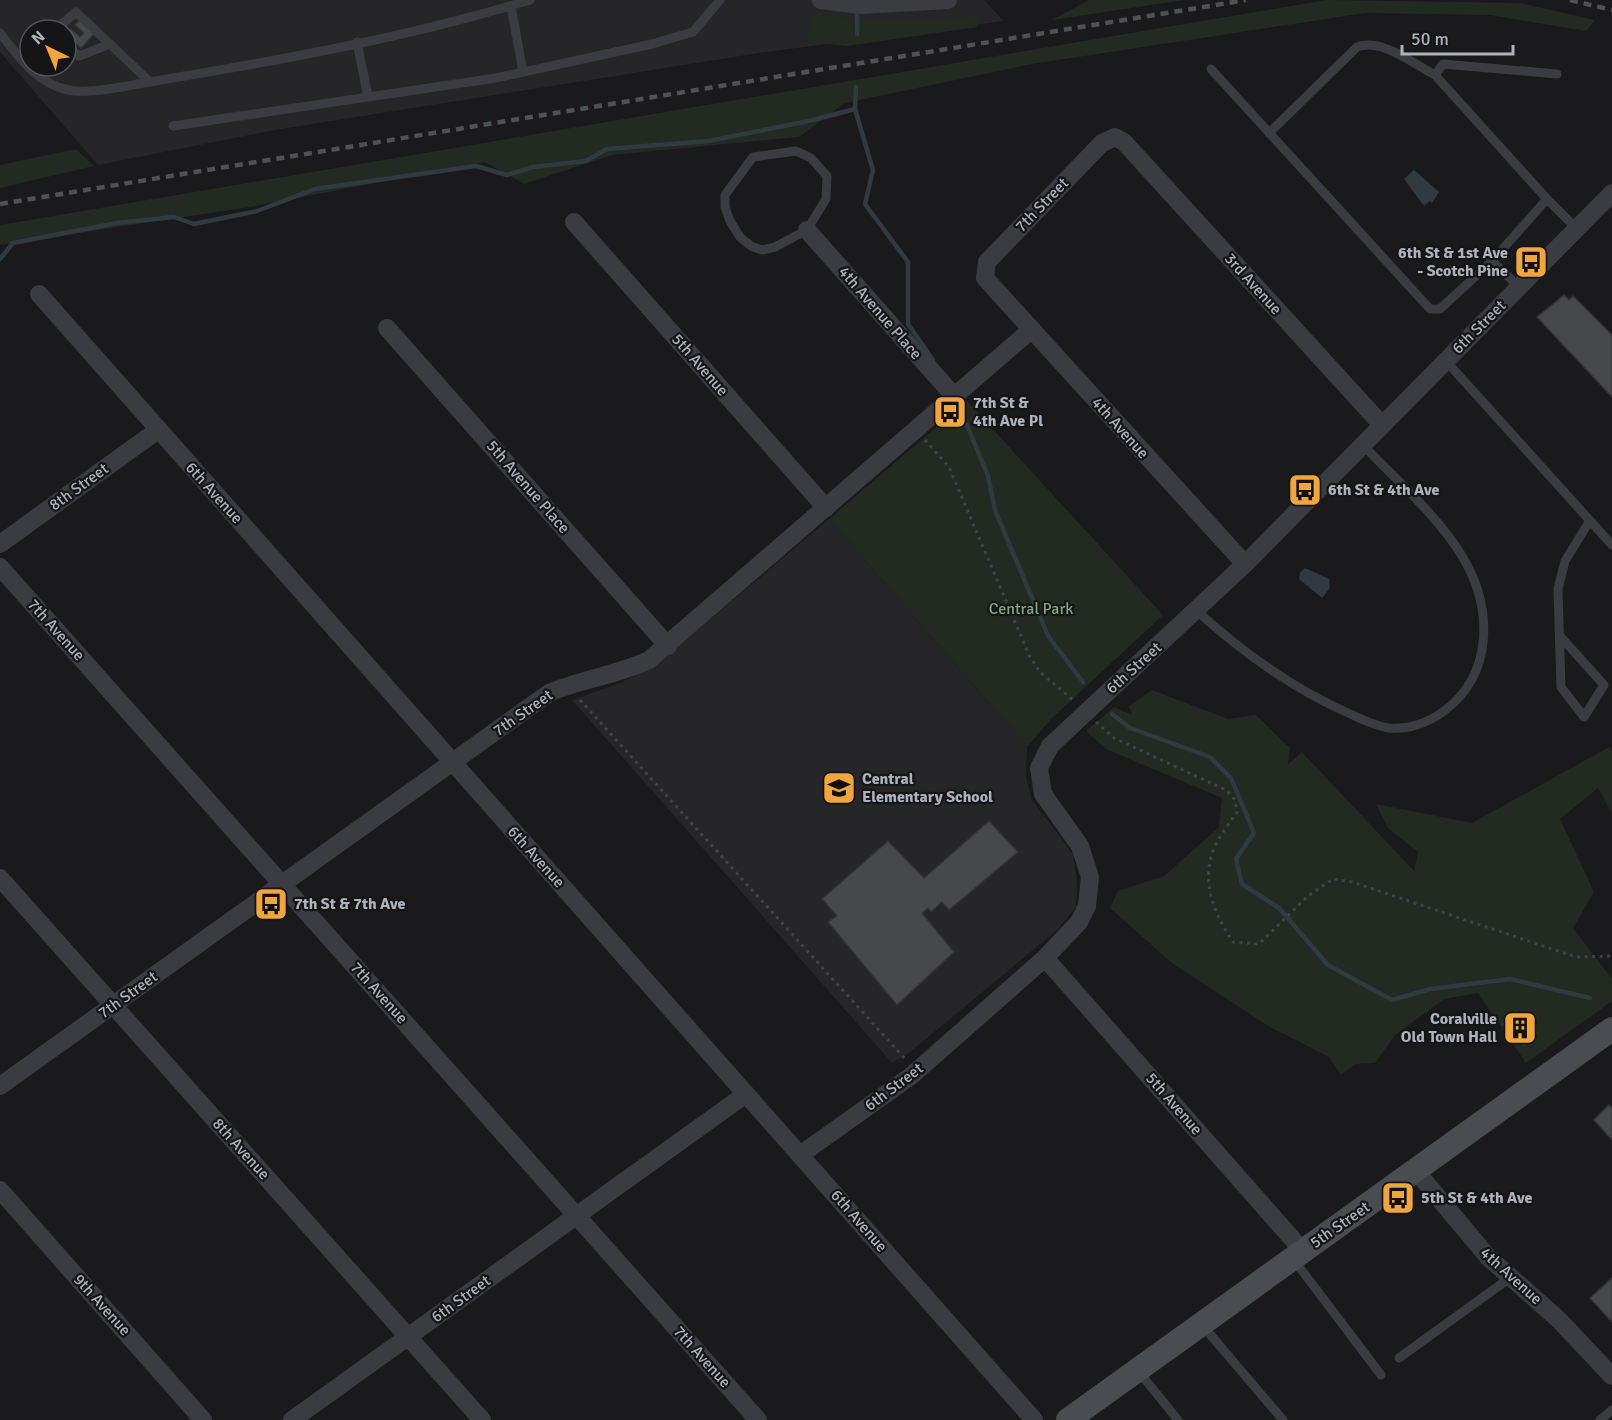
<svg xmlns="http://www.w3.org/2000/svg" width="1612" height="1420" font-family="Signika,sans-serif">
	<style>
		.built { fill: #262629; fill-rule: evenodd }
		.green { fill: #222a22 }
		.water { fill: #303a40 }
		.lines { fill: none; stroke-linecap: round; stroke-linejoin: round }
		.stream { stroke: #303a40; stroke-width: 4.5 }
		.building { fill: #47484c; stroke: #343438; stroke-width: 1.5 }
		.path { stroke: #414348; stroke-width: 3; stroke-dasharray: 3 4.5; stroke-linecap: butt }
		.lane { stroke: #3b3c41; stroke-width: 9 }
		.street { stroke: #3b3c41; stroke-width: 18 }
		.secondary { stroke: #494c51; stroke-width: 24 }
		.rail { stroke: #4e5156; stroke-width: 4.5; stroke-dasharray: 8 6; stroke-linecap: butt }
		.labels { text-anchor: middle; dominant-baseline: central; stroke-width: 4.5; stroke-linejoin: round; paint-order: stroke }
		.street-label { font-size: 16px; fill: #adb2bb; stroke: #151517 }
		.poi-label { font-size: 16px; font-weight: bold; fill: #adb2bb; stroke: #151517; text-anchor: start }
		.park-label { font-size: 16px; fill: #85a684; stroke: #151517 }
	</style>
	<rect width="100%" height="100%" fill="#1a1a1c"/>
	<g class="built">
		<path d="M0 0H984L1004 21 759 53 275 130 98 165 0 52ZM30 30H66V66H30Z"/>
		<polygon points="829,519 1027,747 1026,776 1032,800 1073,854 1077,880 1076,907 1057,930 909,1053 892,1063 572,700 615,685 654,667"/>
	</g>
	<g class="green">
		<polygon points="1089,0 1184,0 1052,20"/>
		<polygon points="1326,0 1520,3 1595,20 1586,31 1490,15 1365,13 1032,64 845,103 799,137 612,155 524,184 485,162 250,207 0,245 0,225"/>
		<path d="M814 14C870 22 924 20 979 16L978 27 847 46 807 42Z"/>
		<polygon points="76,149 94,166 0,188 0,165"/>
		<polygon points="967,401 1163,615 1051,719 1027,747 829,519"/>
		<polygon points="1152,690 1228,719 1256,715 1290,748 1288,764 1302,752 1414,871 1418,852 1388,828 1376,804 1472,823 1609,747 1612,752 1612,813 1598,788 1560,819 1594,892 1573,928 1612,979 1612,1001 1526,1063 1478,993 1444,999 1395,1035 1375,1063 1356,1064 1341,1075 1329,1057 1270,1027 1173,964 1110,908 1118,891 1164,876 1219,827 1222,798 1106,749 1086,731 1114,707 1132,715 1129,706"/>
	</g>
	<g class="water">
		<polygon points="1414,170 1439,192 1432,203 1430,201 1424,206 1404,179"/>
		<polygon points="1305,568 1329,579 1330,588 1322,598 1299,579 1300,573"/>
	</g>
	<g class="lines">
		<g class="stream">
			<polyline points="857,34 857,15"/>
			<polyline points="856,87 855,109 873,170 865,204 908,262 908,324 933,360"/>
			<polyline points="0,259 13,243 117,223 174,217 194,224 257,211 315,189 476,166 507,175 533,167 586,161 607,149 709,141 809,121 855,109"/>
			<polyline points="967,425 988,476 995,510 1048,636 1083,682"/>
			<polyline points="1112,714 1130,728 1210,757 1231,778 1254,833 1236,859 1242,884 1279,908 1328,965 1392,1000 1430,989 1510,979 1590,998"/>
		</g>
	</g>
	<g class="building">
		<polygon points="80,20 94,34 81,48 66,34 71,29 80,37 84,33 75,25"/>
		<polygon points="1564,295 1569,300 1573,296 1612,335 1612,397 1537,317"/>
		<polygon points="989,821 1018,852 949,910 942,902 931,912 928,908 922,913 954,952 897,1005 828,922 837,916 822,899 888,841 924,878"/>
		<polygon points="1516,1011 1537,1033 1524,1046 1502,1024"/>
		<polygon points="1609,1105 1612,1108 1612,1140 1594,1120"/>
		<polygon points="1612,1278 1612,1322 1590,1298"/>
	</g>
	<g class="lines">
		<g class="path">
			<polyline points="925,440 949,467 1029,655 1040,672 1074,701"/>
			<polyline points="580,700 906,1060"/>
			<path d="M1096 722 1114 738 1226 790 1235 800 1237 812C1229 824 1217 839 1212 853 1202 887 1215 914 1233 942L1259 944 1308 896 1333 879 1352 882 1576 957 1612 956"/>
		</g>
		<g class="lane">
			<polyline points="511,6 523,72"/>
			<polyline points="61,30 62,24 76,12 150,82"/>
			<path d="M0 33C19 57 36 83 68 90 89 95 143 83 166 79 288 59 412 36 530 0"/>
			<polyline points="357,42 368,97"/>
			<polyline points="66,45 79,56 110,44"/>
			<polyline points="1211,69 1430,309 1440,309 1492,261"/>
			<polyline points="173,126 496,78 652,44 693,32 720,0"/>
			<path d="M1269 133 1357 47C1382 38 1412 63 1435 75"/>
			<polygon points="796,151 811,158 827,176 826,199 807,230 775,247 762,250 751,246 740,237 730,221 725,207 725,195 753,157"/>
			<polyline points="1547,199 1435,75 1443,64 1557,74"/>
			<polyline points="1519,287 1492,261 1547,199 1577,229"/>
			<polyline points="1446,361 1612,545"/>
			<path d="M1197 611C1242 652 1290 687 1346 712 1359 718 1374 726 1389 728 1408 730 1428 723 1444 711 1494 674 1493 607 1462 556 1438 516 1395 479 1363 445"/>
			<polyline points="1560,636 1604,685 1584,717 1561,687 1558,589 1565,561 1589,522"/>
			<polyline points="1294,1260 1381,1375"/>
			<polyline points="1203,1326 1283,1420"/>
			<polyline points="1399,1358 1511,1277"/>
			<polyline points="1139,1372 1178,1420"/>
			<polyline points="1600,1420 1612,1410"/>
		</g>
		<g class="street">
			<polyline points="821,0 860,5 948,0"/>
			<polyline points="574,222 826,508"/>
			<polyline points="807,230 954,396"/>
			<polyline points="39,294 1034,1420"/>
			<polyline points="387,328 668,646"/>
			<polyline points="0,544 158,430"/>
			<polyline points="1245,564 985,278 987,262 1102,143 1115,137 1124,142 1382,425"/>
			<polyline points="0,567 758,1420"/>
			<polyline points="0,878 482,1420"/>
			<polyline points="1045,958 1303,1251"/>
			<path d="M0 1086 549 693C582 679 617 675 649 660L1031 330"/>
			<polyline points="800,1155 911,1076 1045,958 1079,922 1087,906 1090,877 1080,846 1043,794 1039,768 1050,746 1245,564 1612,193"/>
			<polyline points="1416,1171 1488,1257 1558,1319 1612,1376"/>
			<polyline points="0,1190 203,1420"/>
			<polyline points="292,1420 746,1094"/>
		</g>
		<polyline class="secondary" points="1068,1420 1612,1029"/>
		<g class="rail">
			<polyline points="1570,0 1612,10"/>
			<polyline points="0,204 1246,0"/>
		</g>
	</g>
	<defs>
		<symbol id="bus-square" viewBox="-11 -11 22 22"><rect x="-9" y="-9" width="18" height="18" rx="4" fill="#f0a53e" stroke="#151517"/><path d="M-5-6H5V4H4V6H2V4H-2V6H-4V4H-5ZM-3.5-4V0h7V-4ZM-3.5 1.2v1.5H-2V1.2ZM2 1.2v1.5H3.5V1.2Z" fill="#111"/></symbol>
		<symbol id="school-square" viewBox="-11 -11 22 22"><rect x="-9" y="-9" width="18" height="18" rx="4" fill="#f0a53e" stroke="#151517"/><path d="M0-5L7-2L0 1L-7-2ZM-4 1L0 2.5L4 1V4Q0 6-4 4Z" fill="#111"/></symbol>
		<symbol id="building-square" viewBox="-11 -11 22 22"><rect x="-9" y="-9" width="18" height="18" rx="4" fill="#f0a53e" stroke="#151517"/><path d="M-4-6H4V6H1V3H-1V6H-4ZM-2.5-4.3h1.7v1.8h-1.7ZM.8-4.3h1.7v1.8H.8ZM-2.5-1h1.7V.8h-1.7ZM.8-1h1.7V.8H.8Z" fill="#111"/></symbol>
	</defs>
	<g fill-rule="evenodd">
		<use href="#bus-square" x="1512" y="243" width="38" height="38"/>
		<use href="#bus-square" x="931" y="393" width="38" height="38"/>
		<use href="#bus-square" x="1286" y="471" width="38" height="38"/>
		<use href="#school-square" x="820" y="769" width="38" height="38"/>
		<use href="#bus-square" x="252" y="885" width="38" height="38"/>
		<use href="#building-square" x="1501" y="1009" width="38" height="38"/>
		<use href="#bus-square" x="1379" y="1179" width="38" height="38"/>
	</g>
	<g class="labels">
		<g class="street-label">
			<text transform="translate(1042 205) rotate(-46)">7th Street</text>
			<text transform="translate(1253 284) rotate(48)">3rd Avenue</text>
			<text transform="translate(880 313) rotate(49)">4th Avenue Place</text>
			<text transform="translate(1479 327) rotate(-45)">6th Street</text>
			<text transform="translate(700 365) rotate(49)">5th Avenue</text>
			<text transform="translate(1120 428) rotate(48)">4th Avenue</text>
			<text transform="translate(79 487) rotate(-36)">8th Street</text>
			<text transform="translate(528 487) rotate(49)">5th Avenue Place</text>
			<text transform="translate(214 493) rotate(48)">6th Avenue</text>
			<text transform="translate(56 630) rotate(48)">7th Avenue</text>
			<text transform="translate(1134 668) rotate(-42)">6th Street</text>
			<text transform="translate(523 713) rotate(-35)">7th Street</text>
			<text transform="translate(536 857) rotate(48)">6th Avenue</text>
			<text transform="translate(379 993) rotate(48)">7th Avenue</text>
			<text transform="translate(128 995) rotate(-36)">7th Street</text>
			<text transform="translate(894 1087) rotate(-37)">6th Street</text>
			<text transform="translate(1174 1104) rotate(49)">5th Avenue</text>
			<text transform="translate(241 1149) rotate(48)">8th Avenue</text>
			<text transform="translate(859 1221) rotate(49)">6th Avenue</text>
			<text transform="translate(1340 1225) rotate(-35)">5th Street</text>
			<text transform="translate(1511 1276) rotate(42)">4th Avenue</text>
			<text transform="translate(461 1299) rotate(-36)">6th Street</text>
			<text transform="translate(102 1305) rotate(48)">9th Avenue</text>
			<text transform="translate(702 1357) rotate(48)">7th Avenue</text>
		</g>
		<g class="poi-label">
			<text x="1508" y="253" text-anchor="end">6th St &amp; 1st Ave<tspan x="1508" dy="18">- Scotch Pine</tspan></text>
			<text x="973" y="403">7th St &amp;<tspan x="973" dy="18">4th Ave Pl</tspan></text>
			<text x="1328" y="490">6th St &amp; 4th Ave</text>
			<text x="862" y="779">Central<tspan x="862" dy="18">Elementary School</tspan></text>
			<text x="294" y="904">7th St &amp; 7th Ave</text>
			<text x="1497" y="1019" text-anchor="end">Coralville<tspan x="1497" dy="18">Old Town Hall</tspan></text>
			<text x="1421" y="1198">5th St &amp; 4th Ave</text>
		</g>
		<g class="park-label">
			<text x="1031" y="609">Central Park</text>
		</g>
	</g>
	<g transform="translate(48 48) rotate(317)"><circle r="28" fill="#151517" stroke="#525459" stroke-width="1.5"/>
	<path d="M0-4.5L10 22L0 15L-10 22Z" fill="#f0a53e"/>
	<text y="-9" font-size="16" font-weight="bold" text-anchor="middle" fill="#adb2bb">N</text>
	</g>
	<path d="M1402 45v9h111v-9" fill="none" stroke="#adb2bb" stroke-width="3"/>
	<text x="1411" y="45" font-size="18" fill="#adb2bb" stroke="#151517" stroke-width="4.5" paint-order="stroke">50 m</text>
</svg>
